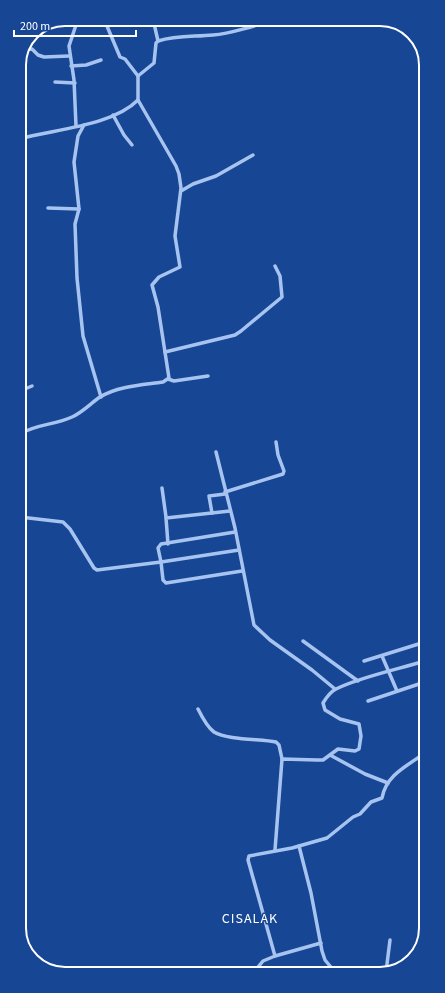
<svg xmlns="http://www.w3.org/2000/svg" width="445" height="993" font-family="'Source Sans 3',sans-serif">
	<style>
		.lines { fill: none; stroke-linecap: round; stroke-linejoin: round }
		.street { stroke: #a7c4f1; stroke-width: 3.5 }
		.labels { text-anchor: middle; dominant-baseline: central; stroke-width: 3; stroke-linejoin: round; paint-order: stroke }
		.quarter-label { font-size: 14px; letter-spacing: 1px; fill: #fff; stroke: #174694 }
		.rim { fill: none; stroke: #fff; stroke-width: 2 }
	</style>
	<rect width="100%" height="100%" fill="#174694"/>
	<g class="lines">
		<g class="street">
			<polyline points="104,19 120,57 125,59 138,76"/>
			<polyline points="153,19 158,41"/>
			<polyline points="25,50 32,49 38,55 44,57 69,56"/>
			<polyline points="71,66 86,65 101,60"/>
			<polyline points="19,77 23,54"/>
			<polyline points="55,82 75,83"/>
			<polyline points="113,115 124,135 132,145"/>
			<polyline points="84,125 78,136 74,162 79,209 75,224 77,278 83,336 101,397"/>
			<polyline points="76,126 74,80 69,46 78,19"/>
			<path d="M19 139C55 129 112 126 138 100V76L154 63 156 43 158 41C177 35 194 37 213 35 228 34 260 25 273 19"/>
			<polyline points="181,191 193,184 216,176 253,155"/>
			<polyline points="48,208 79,209"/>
			<polyline points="165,352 235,335 241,331 282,297 280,276 275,266"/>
			<polyline points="168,379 174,381 208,376"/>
			<polyline points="20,391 32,386"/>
			<path d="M20 434C36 424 55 425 72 417 83 412 91 403 100 397 118 386 142 385 163 382L169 378 158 307 152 285 159 277 180 267 175 236 181 188 179 174 176 166 138 100"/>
			<polyline points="216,452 235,528 254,625 270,640 312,670 335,689"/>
			<polyline points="162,488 166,517"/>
			<polyline points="225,492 283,474 284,471 278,455 276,442"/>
			<polyline points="212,513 209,496 225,494"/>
			<polyline points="20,517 63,522 70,529 94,568 97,570 161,562 163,580 166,583 242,571"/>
			<polyline points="235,532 161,544 158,548 161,562 239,550"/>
			<polyline points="168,544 166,518 230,511"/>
			<polyline points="303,641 358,681"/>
			<polyline points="382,656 397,691"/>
			<polyline points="364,661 425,642"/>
			<polyline points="368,701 425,682"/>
			<path d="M198 709C202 717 207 727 214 732 227 740 261 739 276 742L279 745 282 759"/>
			<polyline points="330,755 365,774 388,783"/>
			<polyline points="299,846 311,893 322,951 325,960 335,972"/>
			<path d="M275 850 282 759 317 760H323L338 749 355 751 359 749 361 736 359 724 340 719 325 710 323 703C326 698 330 692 336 689 360 677 399 669 425 661"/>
			<polyline points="275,956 321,943"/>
			<polyline points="334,971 339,968 349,972"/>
			<path d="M254 972 263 961 275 956 248 860 249 856 292 848 327 838 353 817 360 814 371 802 382 798C386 775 407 766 425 753"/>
			<polyline points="386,972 390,940"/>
		</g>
	</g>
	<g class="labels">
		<g class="quarter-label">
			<text x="250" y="919">CISALAK</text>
		</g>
	</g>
	<path d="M0 0H445V993H0ZM65 26H380A39 39 0 0 1 419 65V928A39 39 0 0 1 380 967H65A39 39 0 0 1 26 928V65A39 39 0 0 1 65 26Z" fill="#174694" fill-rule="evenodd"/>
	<path class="rim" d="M65 26H380A39 39 0 0 1 419 65V928A39 39 0 0 1 380 967H65A39 39 0 0 1 26 928V65A39 39 0 0 1 65 26Z"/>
	<path d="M14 30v6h122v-6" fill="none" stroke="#ffffff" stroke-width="2"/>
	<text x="20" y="30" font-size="12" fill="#ffffff" stroke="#174694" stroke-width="3" paint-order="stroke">200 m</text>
</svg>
